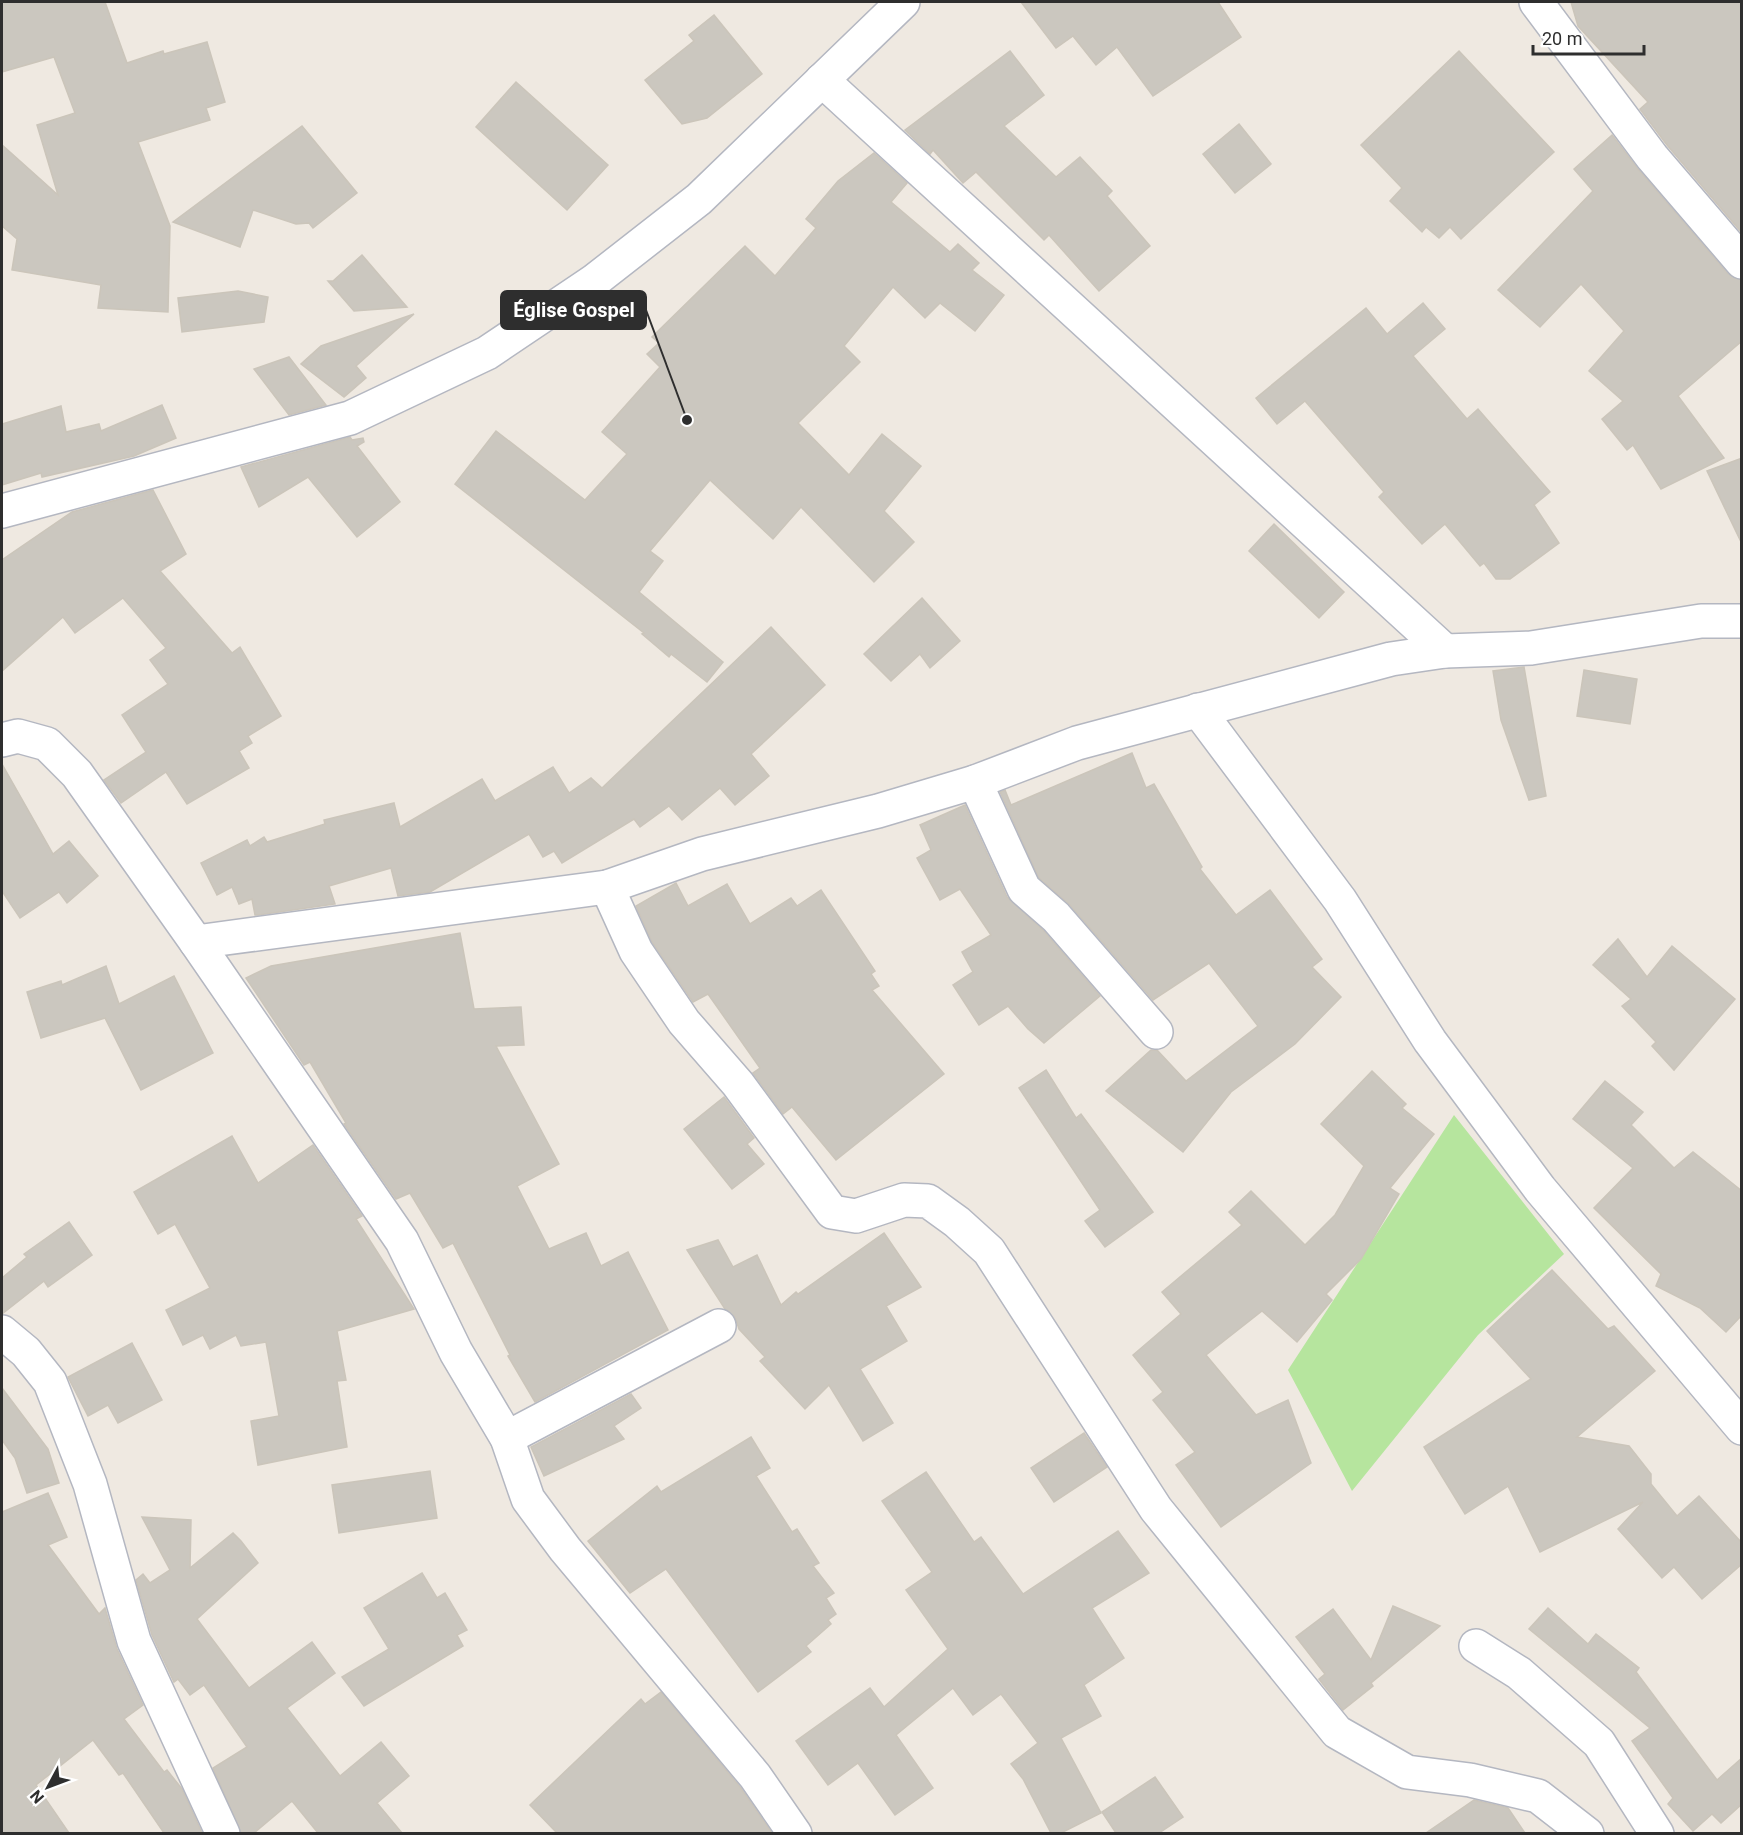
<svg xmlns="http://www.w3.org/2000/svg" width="1743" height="1835" font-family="Roboto,sans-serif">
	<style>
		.green { fill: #b6e59e }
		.building { fill: #cbc7bf; stroke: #cbc5ba; stroke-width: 1.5 }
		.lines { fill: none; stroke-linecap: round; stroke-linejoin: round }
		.minor-casing { stroke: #b4b7c1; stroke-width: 36 }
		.minor { stroke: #fff; stroke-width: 33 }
		.leader { fill: none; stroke: #2e2e2e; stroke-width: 2 }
		.callout-dot { fill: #2e2e2e; stroke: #fff; stroke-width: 2 }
		.callout { fill: #2e2e2e; stroke: #2e2e2e; stroke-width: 2 }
		.callout-label { font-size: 20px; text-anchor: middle; font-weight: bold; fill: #fff }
	</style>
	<rect width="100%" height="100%" fill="#efe9e1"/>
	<polygon class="green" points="1454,1115 1564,1254 1478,1335 1352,1491 1288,1370"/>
	<g class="building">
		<polygon points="2,2 105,2 127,63 163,51 164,54 207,42 225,102 206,108 210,120 138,142 170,226 168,312 98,308 101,285 12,270 17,239 2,226 2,145 58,195 37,125 75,113 54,57 2,72"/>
		<polygon points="1021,2 1218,2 1241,37 1153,96 1117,47 1096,65 1073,36 1056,48"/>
		<polygon points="1571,2 1742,2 1742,233 1667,145 1640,109 1648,102 1578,26"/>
		<polygon points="714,15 762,74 707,118 682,124 645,80 694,41 689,35"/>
		<polygon points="1010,51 1044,95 1004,126 1056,177 1080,157 1112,191 1107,196 1150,246 1099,291 1049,235 1044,240 976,172 963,183 933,150 930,154 905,130"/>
		<polygon points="1459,51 1554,152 1461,239 1450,227 1439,238 1426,227 1422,232 1390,201 1402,188 1361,145"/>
		<polygon points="516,82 608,165 567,210 476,127"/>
		<polygon points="1239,124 1271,164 1235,193 1203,154"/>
		<polygon points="302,126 357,193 313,228 309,223 296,224 253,210 240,247 173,222"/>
		<polygon points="1612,135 1638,169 1728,274 1742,280 1742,341 1678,396 1724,458 1661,489 1633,445 1627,450 1602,419 1623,401 1589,371 1624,331 1581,284 1540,327 1498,290 1593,191 1574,169"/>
		<polygon points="874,153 907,183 891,202 950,252 958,244 979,263 972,270 1004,295 975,331 940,303 925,318 893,287 844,346 860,362 798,423 849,475 882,434 921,466 884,511 914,542 874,582 801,507 773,539 710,480 650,551 663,561 639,592 723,662 707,682 671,654 669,657 642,634 644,633 455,484 496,431 585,500 627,454 602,432 660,367 647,354 659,343 652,337 745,246 775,276 816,228 806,219 838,181"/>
		<polygon points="362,255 380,276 407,307 354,311 328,281 333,281"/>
		<polygon points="238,291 268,297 264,322 182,332 178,298"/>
		<polygon points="1423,303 1445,329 1413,356 1467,419 1478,409 1550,492 1534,505 1559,543 1510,579 1496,579 1484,563 1480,566 1445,524 1422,544 1379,497 1384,492 1305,401 1277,424 1256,398 1366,308 1387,334"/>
		<polygon points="414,314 356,366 366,378 344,397 301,364 321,346"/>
		<polygon points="289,357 326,405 289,415 254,369"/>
		<polygon points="162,405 176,438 134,456 42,477 41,473 2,485 2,424 61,406 66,432 99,424 101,431"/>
		<polygon points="350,437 352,440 363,438 364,442 357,446 400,502 357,537 308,477 259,507 241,467"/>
		<polygon points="1742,458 1742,544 1707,471"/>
		<polygon points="153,490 186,554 160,571 232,653 240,647 281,716 248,736 252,743 239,751 249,768 187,804 166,772 121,803 104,780 146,752 122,715 168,684 150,660 166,648 123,598 75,633 63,617 2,671 2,560 72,512"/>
		<polygon points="1274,524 1344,592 1319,618 1249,551"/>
		<polygon points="922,598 960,641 930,668 920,654 891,681 864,654"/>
		<polygon points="771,627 825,685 751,754 769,776 735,805 720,788 682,820 669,806 640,827 634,819 562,863 554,851 543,857 529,834 430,892 398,896 391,868 329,886 335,904 258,915 255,915 252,899 239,904 232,887 217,895 201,863 247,840 250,846 264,837 267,842 325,824 324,820 394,803 400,827 482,779 495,801 553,767 569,793 591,778 602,788"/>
		<polygon points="1524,667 1546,796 1529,800 1501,720 1493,671"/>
		<polygon points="1584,670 1637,679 1630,724 1577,716"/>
		<polygon points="1132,753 1146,788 1154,784 1202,867 1200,869 1236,915 1270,890 1322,959 1312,967 1341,997 1295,1044 1231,1092 1183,1152 1106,1091 1151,1050 1157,1050 1186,1081 1258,1026 1209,963 1153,1000 1070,905 1039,878 1000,792 1005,790 1011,805"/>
		<polygon points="2,764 53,854 69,841 98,876 67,903 59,892 20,918 2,891"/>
		<polygon points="965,805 1007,897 1043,930 1100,996 1044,1043 1028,1029 1008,1006 979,1025 953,985 973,972 962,952 991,935 960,889 940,900 917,858 931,850 920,825"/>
		<polygon points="676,883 688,906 727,884 750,924 791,898 797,906 821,890 875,971 871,974 879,986 872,990 944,1074 836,1160 792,1107 783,1114 753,1073 760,1068 708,994 693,1002 652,942 636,906"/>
		<polygon points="460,933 474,1009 521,1007 524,1045 496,1046 559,1164 517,1186 549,1249 586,1233 601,1266 628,1252 668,1330 535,1402 508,1356 510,1355 453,1243 443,1248 410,1193 396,1199 344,1124 346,1123 310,1062 304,1065 246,978 271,966"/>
		<polygon points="1618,939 1647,977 1672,946 1735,999 1674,1070 1652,1046 1656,1042 1622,1006 1631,999 1593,965"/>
		<polygon points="106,966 119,1004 174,976 213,1053 141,1090 105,1018 41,1038 27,992 61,981 62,985"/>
		<polygon points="1046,1070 1076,1118 1081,1114 1153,1212 1105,1247 1085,1221 1100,1210 1019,1088"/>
		<polygon points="1372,1071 1406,1104 1402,1108 1434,1134 1390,1188 1399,1194 1361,1259 1326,1294 1332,1300 1297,1342 1262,1311 1206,1355 1256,1415 1288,1400 1311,1463 1221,1527 1176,1465 1195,1452 1153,1400 1163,1392 1133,1355 1181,1314 1162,1292 1242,1225 1229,1212 1251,1191 1305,1245 1335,1215 1364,1166 1321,1124"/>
		<polygon points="1605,1081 1643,1112 1631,1125 1674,1168 1693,1152 1742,1191 1742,1315 1726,1332 1700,1308 1656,1286 1661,1274 1594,1208 1633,1168 1573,1119"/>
		<polygon points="724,1097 754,1138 747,1144 764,1164 732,1189 684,1129"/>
		<polygon points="232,1136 258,1183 313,1145 362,1216 356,1219 414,1309 337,1331 346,1380 337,1381 347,1447 258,1465 251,1421 279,1416 266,1342 241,1346 236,1335 210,1349 203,1335 183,1345 166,1310 210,1288 175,1224 158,1234 134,1192"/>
		<polygon points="69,1222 92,1255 48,1287 44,1281 2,1314 2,1278 27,1257 24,1254"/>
		<polygon points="884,1233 921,1287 886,1306 907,1341 860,1369 893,1423 863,1441 829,1385 805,1409 760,1361 765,1357 739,1329 735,1317 725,1309 687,1250 718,1240 733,1267 757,1255 781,1305 796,1292 798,1294"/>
		<polygon points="1552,1270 1608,1329 1614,1326 1655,1371 1577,1437 1629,1446 1651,1474 1651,1484 1677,1516 1699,1496 1742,1543 1742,1564 1702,1599 1674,1567 1662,1578 1618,1529 1643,1502 1540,1552 1508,1486 1465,1514 1424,1447 1531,1379 1487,1331"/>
		<polygon points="132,1343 162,1400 118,1423 108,1405 88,1416 68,1377"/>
		<polygon points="2,1388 48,1449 59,1483 27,1493 15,1458 2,1440"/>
		<polygon points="631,1394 641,1408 614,1426 624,1439 544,1476 531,1447"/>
		<polygon points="1084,1433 1107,1467 1054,1502 1031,1468"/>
		<polygon points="751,1437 770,1468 756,1476 792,1532 797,1529 819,1563 813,1566 834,1593 826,1598 836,1614 828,1620 831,1624 806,1646 811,1652 758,1692 666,1569 630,1593 588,1541 657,1486 661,1492"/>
		<polygon points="430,1471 437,1518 339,1533 332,1485"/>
		<polygon points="926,1472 974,1542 981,1537 1023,1594 1118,1531 1149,1573 1092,1608 1124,1658 1084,1685 1101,1716 1061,1738 1101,1813 1061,1833 1051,1833 1023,1779 1011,1764 1038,1743 1001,1694 973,1715 953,1688 896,1735 933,1788 895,1815 858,1763 828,1785 796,1741 870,1688 884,1707 948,1649 906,1590 932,1572 882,1501"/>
		<polygon points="48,1493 67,1537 48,1545 99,1614 105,1608 117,1649 143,1705 124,1719 164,1772 167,1770 182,1789 202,1833 164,1833 123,1773 119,1775 93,1740 36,1785 69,1833 2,1833 2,1512"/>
		<polygon points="142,1517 191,1520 190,1568 233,1533 241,1541 258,1563 197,1619 249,1688 312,1642 335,1673 287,1708 340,1776 381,1742 409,1776 377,1803 402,1833 318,1833 292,1801 254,1833 241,1833 213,1768 247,1747 204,1685 190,1695 178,1679 174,1682 152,1635 136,1580 143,1574 150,1583 170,1570"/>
		<polygon points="422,1573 437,1598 445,1593 467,1630 457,1635 463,1646 364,1706 342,1677 389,1649 364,1608"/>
		<polygon points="1393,1606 1440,1626 1371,1683 1373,1686 1343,1710 1319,1679 1325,1674 1296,1637 1333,1609 1371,1660"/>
		<polygon points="1548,1608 1588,1644 1596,1634 1639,1668 1636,1672 1717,1780 1742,1758 1742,1804 1721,1823 1712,1814 1693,1831 1668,1804 1673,1798 1632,1741 1650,1728 1529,1629"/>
		<polygon points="661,1692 740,1787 772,1833 557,1833 530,1805 641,1699 645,1704"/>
		<polygon points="1155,1777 1183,1817 1159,1833 1116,1833 1102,1812"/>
		<polygon points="1474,1800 1508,1808 1525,1833 1426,1833"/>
	</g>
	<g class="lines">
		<defs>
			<g id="minor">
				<polyline points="1536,2 1652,157 1742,262"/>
				<polyline points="822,80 1445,651"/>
				<polyline points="2,511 350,418 487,353 594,281 699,199 903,2"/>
				<polyline points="1198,710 1340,900 1430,1041 1540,1189 1742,1428"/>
				<polyline points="2,740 18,736 47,744 77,774 196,942 402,1241 456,1352 507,1438 528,1499 565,1549 755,1776 795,1834"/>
				<polyline points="975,782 1024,889 1056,917 1156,1032"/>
				<polyline points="607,887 636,951 684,1022 738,1084 832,1212 856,1216 904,1200 928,1201 957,1222 989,1251 1156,1509 1337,1732 1407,1772 1470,1780 1538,1796 1587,1834"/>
				<polyline points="196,942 607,887 702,854 878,811 975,782 1077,743 1391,659 1445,651 1531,648 1701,621 1742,621"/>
				<polyline points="2,1332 26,1352 50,1382 90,1484 134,1641 223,1834"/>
				<polyline points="507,1438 719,1326"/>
				<polyline points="1476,1646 1519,1673 1599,1743 1657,1834"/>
			</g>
		</defs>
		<use href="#minor" class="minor-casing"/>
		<use href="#minor" class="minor"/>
	</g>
	<path class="leader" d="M687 420L646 310"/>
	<circle class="callout-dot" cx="687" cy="420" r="6"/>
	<rect class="callout" x="501" y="291" width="145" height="38" rx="6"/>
	<g class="callout-label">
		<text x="574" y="317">Église Gospel</text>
	</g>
	<rect width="1743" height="1835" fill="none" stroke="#2e2e2e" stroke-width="6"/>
	<g transform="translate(48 1787) rotate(229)" stroke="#ffffff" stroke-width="4.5" paint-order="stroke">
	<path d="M0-4.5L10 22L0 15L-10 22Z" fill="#2e2e2e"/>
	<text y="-9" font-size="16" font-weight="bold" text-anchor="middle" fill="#2e2e2e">N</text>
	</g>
	<path d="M1533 45v9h111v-9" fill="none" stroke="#2e2e2e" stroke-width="3"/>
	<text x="1542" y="45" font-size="18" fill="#2e2e2e" stroke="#ffffff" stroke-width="4.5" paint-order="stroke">20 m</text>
</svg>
